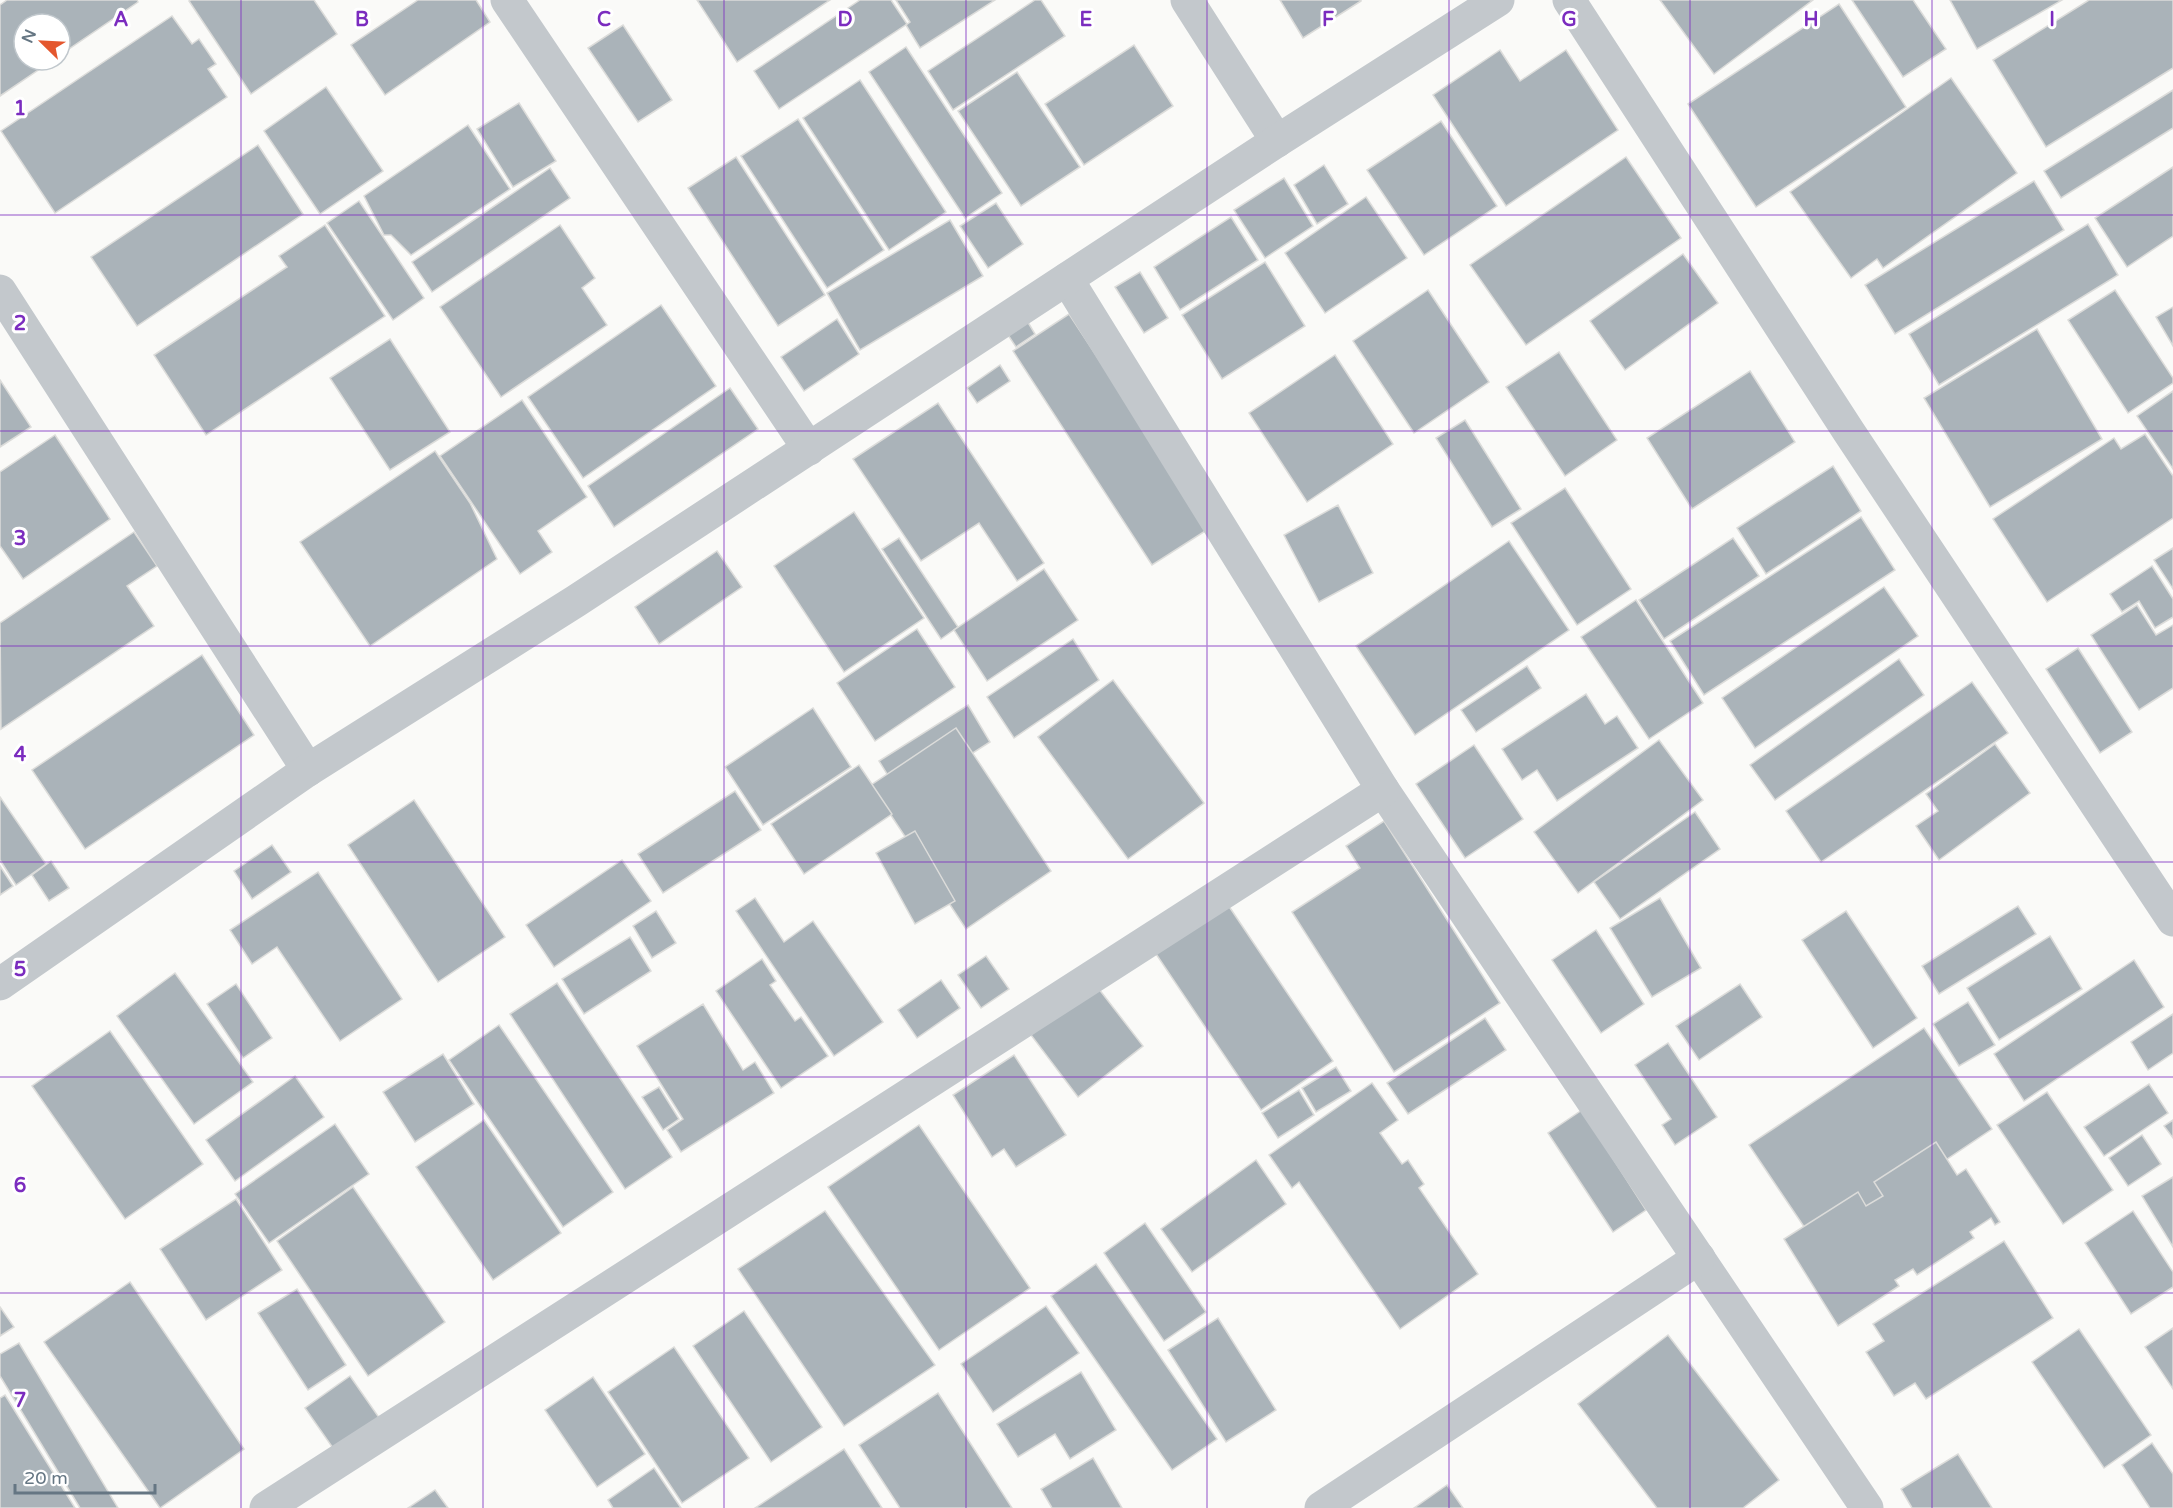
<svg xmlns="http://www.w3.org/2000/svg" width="2173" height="1508" font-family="'Varela Round',sans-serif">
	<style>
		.building { fill: #aab3b9; stroke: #dcdcda; stroke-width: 1.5 }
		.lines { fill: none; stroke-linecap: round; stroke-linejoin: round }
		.minor { stroke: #c3c8cc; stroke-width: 33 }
		.grid { fill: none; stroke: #7b2cbf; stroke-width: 1.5; stroke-opacity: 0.55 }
		.grid-label { font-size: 20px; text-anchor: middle; font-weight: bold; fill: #7b2cbf; stroke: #fff; stroke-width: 6; stroke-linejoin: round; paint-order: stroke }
	</style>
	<rect width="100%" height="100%" fill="#fafaf8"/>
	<g class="building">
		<polygon points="7,0 137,0 138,2 60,55 60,24 24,24 24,60 53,60 0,96 0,5"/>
		<polygon points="191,0 314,0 337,34 251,94 189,1"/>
		<polygon points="418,0 476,0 490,22 385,95 351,45"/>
		<polygon points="697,0 830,0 737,62"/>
		<polygon points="860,0 891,0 907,24 779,109 754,71"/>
		<polygon points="896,0 995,0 920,48 906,25 910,22"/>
		<polygon points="1035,0 1041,0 1065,36 953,110 928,71"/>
		<polygon points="1280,0 1361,0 1361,1 1303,38"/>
		<polygon points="1660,0 1813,0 1714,74"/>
		<polygon points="1852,0 1913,0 1946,49 1903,77"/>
		<polygon points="1950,0 2062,0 1977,49"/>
		<polygon points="2089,0 2173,0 2173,68 2046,147 1993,60"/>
		<polygon points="1839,4 1906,107 1756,207 1688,104"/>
		<polygon points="172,16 192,44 199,39 216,64 208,69 227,97 55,213 1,131"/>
		<polygon points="623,25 672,100 638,122 588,48"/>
		<polygon points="1134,45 1173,106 1084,165 1045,104"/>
		<polygon points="906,47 1002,193 965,218 869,72"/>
		<polygon points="1500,50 1520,81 1566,50 1618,130 1506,206 1433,95"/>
		<polygon points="1017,72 1080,167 1021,206 958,111"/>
		<polygon points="1951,78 2017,173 1883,268 1877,259 1851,278 1790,192"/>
		<polygon points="860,80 946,212 889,250 803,118"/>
		<polygon points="326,87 383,171 320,214 264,131"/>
		<polygon points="2173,90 2173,128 2061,198 2044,171"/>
		<polygon points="519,103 556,161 513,187 477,129"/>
		<polygon points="798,119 884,250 827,288 741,156"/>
		<polygon points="1441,121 1497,206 1424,255 1367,170"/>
		<polygon points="468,125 510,189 411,255 391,235 384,235 364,196"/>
		<polygon points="258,145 303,214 137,326 91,257"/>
		<polygon points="736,157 825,295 778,326 688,188"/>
		<polygon points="1626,157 1681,238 1526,345 1470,265"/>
		<polygon points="1324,165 1348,204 1317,224 1294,185"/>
		<polygon points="2173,167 2173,236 2127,267 2095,218"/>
		<polygon points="550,168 570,198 432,292 412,262"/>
		<polygon points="1284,178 1313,226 1265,258 1234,210"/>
		<polygon points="2034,181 2064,230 1895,334 1865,285"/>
		<polygon points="1366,197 1407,258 1325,313 1285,253"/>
		<polygon points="359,201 424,298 393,320 327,223"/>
		<polygon points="996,203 1023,244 988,268 960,226"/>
		<polygon points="1231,217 1258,260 1180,310 1154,267"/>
		<polygon points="950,220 983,276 860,350 827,293"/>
		<polygon points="2088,224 2118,275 1939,385 1909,334"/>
		<polygon points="325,225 385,316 206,435 154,355 287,267 279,256"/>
		<polygon points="560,225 595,278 582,288 607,325 501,397 440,307"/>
		<polygon points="1683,254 1718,303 1625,370 1590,321"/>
		<polygon points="1265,262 1305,326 1222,379 1182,315"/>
		<polygon points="1140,272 1168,318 1144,333 1115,287"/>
		<polygon points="1428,290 1489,382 1414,433 1353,341"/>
		<polygon points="2115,290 2173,378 2173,383 2128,413 2068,320"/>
		<polygon points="661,305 716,386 583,478 528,397"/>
		<polygon points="2173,307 2173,346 2156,317"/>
		<polygon points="1069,314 1210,528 1152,565 1013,351"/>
		<polygon points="837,319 859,354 804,391 781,357"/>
		<polygon points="1026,319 1035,334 1016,347 1006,332"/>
		<polygon points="2037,329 2102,439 1990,507 1924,398"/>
		<polygon points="390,339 450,432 390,470 330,378"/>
		<polygon points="1559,352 1617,440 1565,476 1506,387"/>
		<polygon points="1335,355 1393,444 1307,502 1249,413"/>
		<polygon points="1000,365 1010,381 977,403 967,388"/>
		<polygon points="1750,371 1795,442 1692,509 1647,438"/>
		<polygon points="0,380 31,427 0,447"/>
		<polygon points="730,388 758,429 614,527 588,486"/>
		<polygon points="2173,391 2173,469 2137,416"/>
		<polygon points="522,400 587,497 538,531 552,552 520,574 440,456"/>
		<polygon points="938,403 1044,563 1017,581 979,523 921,561 853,459"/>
		<polygon points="1465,420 1521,509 1492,527 1436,438"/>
		<polygon points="2145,434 2173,476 2173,518 2047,602 1993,519 2114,438 2121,449"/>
		<polygon points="55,435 110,519 23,579 0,546 0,472"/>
		<polygon points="435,451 470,503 497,559 370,646 300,542"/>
		<polygon points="1833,466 1861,511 1766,574 1737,528"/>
		<polygon points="1565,488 1631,589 1577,625 1511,523"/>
		<polygon points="1338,505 1373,573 1319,602 1284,535"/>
		<polygon points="854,512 924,618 844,672 774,566"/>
		<polygon points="1861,517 1895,570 1704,695 1670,641"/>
		<polygon points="134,532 157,566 127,586 154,626 1,729 0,623"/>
		<polygon points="899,538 958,627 941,639 882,549"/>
		<polygon points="1733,538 1759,576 1664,639 1639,600"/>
		<polygon points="1509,541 1569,630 1415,735 1356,646"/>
		<polygon points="2173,548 2173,589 2154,560"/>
		<polygon points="717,551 742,587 659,644 635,607"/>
		<polygon points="2152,566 2173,599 2173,617 2155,628 2139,601 2122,612 2110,594"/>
		<polygon points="1044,569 1078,620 987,681 954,630"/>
		<polygon points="1884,587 1918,636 1755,748 1722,698"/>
		<polygon points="1636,600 1703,703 1649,739 1581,637"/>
		<polygon points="2137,605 2156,635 2173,625 2173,688 2139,710 2091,635"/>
		<polygon points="917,629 955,687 875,741 837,683"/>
		<polygon points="1073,639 1099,680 1014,738 987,697"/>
		<polygon points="2078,648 2132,732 2100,753 2046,669"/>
		<polygon points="202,655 254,735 85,849 32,770"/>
		<polygon points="1899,659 1924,695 1775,800 1750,765"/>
		<polygon points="1527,666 1541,688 1476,732 1461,710"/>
		<polygon points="1113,680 1204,803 1128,859 1038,737"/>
		<polygon points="1972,682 2008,733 1821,862 1786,811"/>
		<polygon points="1586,694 1605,724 1617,716 1638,748 1557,801 1537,770 1522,780 1502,749"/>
		<polygon points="968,705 990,742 902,798 879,761"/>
		<polygon points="813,708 851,767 763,825 725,767"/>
		<polygon points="956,728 1051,871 966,929 871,785"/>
		<polygon points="1659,740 1703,800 1578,893 1534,832"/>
		<polygon points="1995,744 2030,793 1939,860 1916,826 1938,811 1926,794"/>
		<polygon points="1474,745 1523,819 1465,858 1416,784"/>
		<polygon points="859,765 892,814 804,874 771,824"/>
		<polygon points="735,791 761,830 663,893 638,854"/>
		<polygon points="0,797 46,864 16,885 0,860"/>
		<polygon points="414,800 505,937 438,982 348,845"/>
		<polygon points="1695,812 1720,849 1620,919 1594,882"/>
		<polygon points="1384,821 1500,1003 1394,1072 1292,912 1360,868 1346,846"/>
		<polygon points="915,831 955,901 915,924 876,853"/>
		<polygon points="272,845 291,872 252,899 234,871"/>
		<polygon points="622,860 651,901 554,967 526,925"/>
		<polygon points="51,861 69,888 49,901 32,875"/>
		<polygon points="0,866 13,886 0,895"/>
		<polygon points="318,872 402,999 340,1041 277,947 252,964 230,930"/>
		<polygon points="1222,896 1333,1061 1261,1110 1150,945"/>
		<polygon points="755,898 784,942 813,921 883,1022 834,1056 736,911"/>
		<polygon points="1660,898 1701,968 1652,997 1610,928"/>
		<polygon points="2018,906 2036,934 1939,994 1922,966"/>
		<polygon points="656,911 676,943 652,958 633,926"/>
		<polygon points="1846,911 1917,1018 1873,1048 1802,940"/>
		<polygon points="1596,930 1644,1004 1601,1033 1552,960"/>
		<polygon points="2050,936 2082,989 1999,1040 1967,988"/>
		<polygon points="630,937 651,971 584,1014 562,979"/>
		<polygon points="986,956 1009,989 981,1008 958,975"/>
		<polygon points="762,959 776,981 770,985 795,1021 801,1017 828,1056 781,1088 716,991"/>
		<polygon points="2134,960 2164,1007 2024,1101 1994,1054"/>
		<polygon points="175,973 253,1082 194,1124 117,1016"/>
		<polygon points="941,980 960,1008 917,1038 898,1010"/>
		<polygon points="557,983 672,1157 625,1189 510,1014"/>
		<polygon points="236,984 272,1038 243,1058 207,1004"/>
		<polygon points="1095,984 1143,1046 1078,1097 1031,1035"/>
		<polygon points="1740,984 1762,1017 1699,1060 1676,1026"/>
		<polygon points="1968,1002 1995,1045 1959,1066 1933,1024"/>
		<polygon points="703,1004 743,1070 755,1062 774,1093 681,1152 667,1130 683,1119 637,1046"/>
		<polygon points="2173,1014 2173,1053 2148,1070 2131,1042"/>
		<polygon points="1485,1018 1506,1050 1408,1114 1387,1083"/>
		<polygon points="499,1025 613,1192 563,1227 449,1060"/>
		<polygon points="1924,1028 1992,1129 1817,1246 1749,1145"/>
		<polygon points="110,1031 203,1164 125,1219 32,1086"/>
		<polygon points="1668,1043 1717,1117 1675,1145 1662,1125 1671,1119 1635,1065"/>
		<polygon points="443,1054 474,1104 415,1142 383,1092"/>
		<polygon points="1014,1055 1066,1135 1016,1167 1004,1149 992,1157 953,1095"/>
		<polygon points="1336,1067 1351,1091 1316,1112 1302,1088"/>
		<polygon points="295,1076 324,1117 235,1181 206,1140"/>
		<polygon points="1372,1083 1398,1120 1380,1133 1402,1164 1408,1160 1424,1184 1419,1188 1478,1274 1400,1329 1299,1182 1292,1188 1269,1155"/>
		<polygon points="2149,1084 2168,1113 2104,1156 2084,1127"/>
		<polygon points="659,1087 679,1119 663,1130 642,1097"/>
		<polygon points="1299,1090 1314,1115 1278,1138 1262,1113"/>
		<polygon points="2047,1092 2113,1190 2063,1224 1997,1125"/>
		<polygon points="1582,1110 1646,1210 1613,1232 1548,1133"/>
		<polygon points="484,1120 561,1233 493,1280 416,1167"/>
		<polygon points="2173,1120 2173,1138 2164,1126"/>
		<polygon points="335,1124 369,1174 269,1243 235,1194"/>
		<polygon points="919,1125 1030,1288 939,1350 828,1187"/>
		<polygon points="2142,1135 2161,1164 2128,1186 2109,1158"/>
		<polygon points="1936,1142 1957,1175 1966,1169 2000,1222 1995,1225 1991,1218 1970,1232 1974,1238 1917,1275 1913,1269 1895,1280 1899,1286 1838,1326 1784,1239 1858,1192 1866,1206 1883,1196 1874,1182"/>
		<polygon points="1256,1160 1286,1204 1192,1272 1161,1229"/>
		<polygon points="2173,1177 2173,1247 2142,1196"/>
		<polygon points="353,1187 445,1322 368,1376 277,1241"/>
		<polygon points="236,1199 282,1270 206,1320 160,1249"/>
		<polygon points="825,1211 935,1365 844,1426 738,1269"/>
		<polygon points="2133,1211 2173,1272 2173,1287 2131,1314 2085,1243"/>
		<polygon points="1145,1223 1206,1312 1164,1341 1104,1253"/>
		<polygon points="2004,1241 2053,1318 1926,1399 1915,1383 1894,1396 1866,1352 1884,1341 1873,1324"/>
		<polygon points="1096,1264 1217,1439 1172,1470 1051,1296"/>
		<polygon points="130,1282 244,1449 160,1508 44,1342"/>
		<polygon points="297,1289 346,1365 308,1390 258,1313"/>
		<polygon points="1046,1306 1079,1353 993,1412 961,1364"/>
		<polygon points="0,1307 14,1327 0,1336"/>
		<polygon points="744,1311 822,1427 771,1462 693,1346"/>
		<polygon points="1218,1318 1276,1410 1226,1442 1168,1350"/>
		<polygon points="2173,1328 2173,1389 2145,1347"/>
		<polygon points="2079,1329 2151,1435 2104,1468 2032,1362"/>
		<polygon points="1668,1335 1779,1480 1743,1508 1657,1508 1578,1404"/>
		<polygon points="19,1343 118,1508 80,1508 0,1376 0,1354"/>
		<polygon points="674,1347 749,1458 682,1503 608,1392"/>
		<polygon points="1081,1372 1116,1430 1070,1459 1055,1434 1018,1457 997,1424"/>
		<polygon points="350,1376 380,1419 335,1451 305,1408"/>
		<polygon points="593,1377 645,1454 597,1487 545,1410"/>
		<polygon points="938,1393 1012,1508 900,1508 859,1445"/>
		<polygon points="5,1395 75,1508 0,1508 0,1398"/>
		<polygon points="2152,1443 2173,1474 2173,1508 2150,1508 2122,1465"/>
		<polygon points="844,1449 882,1508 755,1508"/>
		<polygon points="1958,1454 1992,1508 1912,1508 1901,1489"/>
		<polygon points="1093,1458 1122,1508 1052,1508 1041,1489"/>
		<polygon points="654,1468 681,1508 613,1508 608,1500"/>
		<polygon points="1447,1485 1463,1508 1414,1508"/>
		<polygon points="435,1490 448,1508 408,1508"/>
	</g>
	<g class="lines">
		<g class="minor">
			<polyline points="507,0 809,449"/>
			<polyline points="1187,0 1277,141"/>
			<polyline points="1569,0 1849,432 2173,920"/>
			<polyline points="1067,279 1383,790 1867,1508"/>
			<polyline points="0,291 308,770"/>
			<polyline points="0,984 308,770 576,601 1277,141 1498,0"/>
			<polyline points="266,1508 1383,790"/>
			<polyline points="1321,1508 1699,1258"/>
		</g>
	</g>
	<path class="grid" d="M241 0V1508M483 0V1508M724 0V1508M966 0V1508M1207 0V1508M1449 0V1508M1690 0V1508M1932 0V1508M0 215H2173M0 431H2173M0 646H2173M0 862H2173M0 1077H2173M0 1293H2173"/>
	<g class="grid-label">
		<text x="121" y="26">A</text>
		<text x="362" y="26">B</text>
		<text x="604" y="26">C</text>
		<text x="845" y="26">D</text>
		<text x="1086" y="26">E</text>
		<text x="1328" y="26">F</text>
		<text x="1569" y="26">G</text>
		<text x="1811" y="26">H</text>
		<text x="2052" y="26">I</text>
		<text x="20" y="115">1</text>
		<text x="20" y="330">2</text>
		<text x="20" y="545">3</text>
		<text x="20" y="761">4</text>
		<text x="20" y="976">5</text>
		<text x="20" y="1192">6</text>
		<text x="20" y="1407">7</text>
	</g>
	<g transform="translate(42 42) rotate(294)"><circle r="28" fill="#ffffff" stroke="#c1c8cd" stroke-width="1.5"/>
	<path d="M0-4.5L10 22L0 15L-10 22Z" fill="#e4572e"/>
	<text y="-9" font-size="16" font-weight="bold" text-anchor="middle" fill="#657683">N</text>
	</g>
	<path d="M15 1484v9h140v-9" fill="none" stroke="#657683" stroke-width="3"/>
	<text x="24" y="1484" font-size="18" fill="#657683" stroke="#ffffff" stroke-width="4.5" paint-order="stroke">20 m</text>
</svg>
